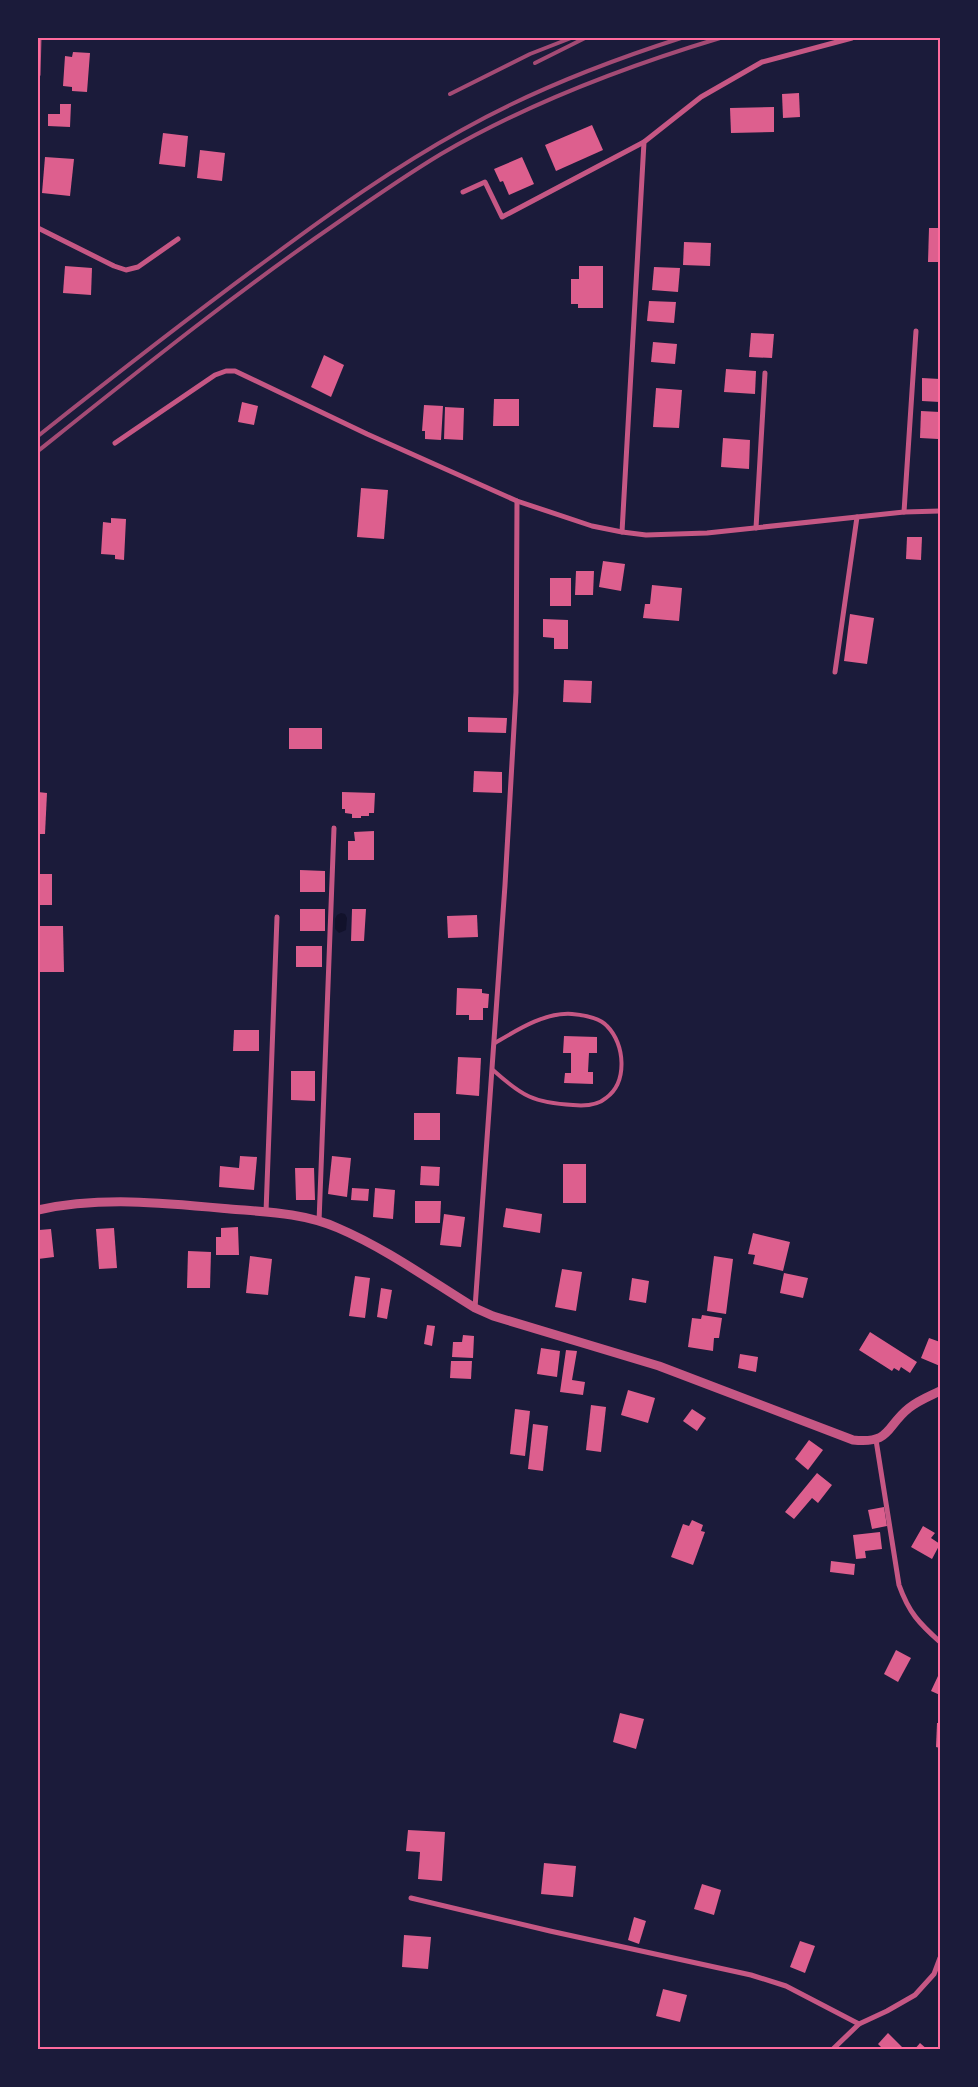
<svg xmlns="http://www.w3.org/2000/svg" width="978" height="2087" font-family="Figtree,sans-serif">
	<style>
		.water { fill: #12122b }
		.building { fill: #dd5f8e }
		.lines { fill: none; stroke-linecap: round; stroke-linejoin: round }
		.service { stroke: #c65784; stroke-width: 4 }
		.minor { stroke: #c65784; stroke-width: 5 }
		.tertiary { stroke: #c65784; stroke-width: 9 }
		.rail { stroke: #a44b75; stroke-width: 4 }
		.neatline { fill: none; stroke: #ff6b9d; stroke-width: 2 }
	</style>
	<rect width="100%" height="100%" fill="#1b1b3a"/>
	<polygon class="water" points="341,913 345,914 347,918 346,930 339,933 335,929 335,919 337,915"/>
	<g class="building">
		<polygon points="73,52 90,53 87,92 72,91 72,87 63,86 65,56 72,57"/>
		<polygon points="799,93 800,117 783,118 782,94"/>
		<polygon points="60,104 71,104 70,127 48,126 48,114 60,114"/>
		<polygon points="774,107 774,132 731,133 730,108"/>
		<polygon points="592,125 603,150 556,171 545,145"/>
		<polygon points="163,133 188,136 185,167 159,164"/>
		<polygon points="200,150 225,153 222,181 197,178"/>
		<polygon points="45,157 74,159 70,196 42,193"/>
		<polygon points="522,157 534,184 509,195 503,181 500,182 494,169"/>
		<polygon points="929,228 940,228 940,262 928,262"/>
		<polygon points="684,242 711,243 710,266 683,265"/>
		<polygon points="65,266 92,268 91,295 63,293"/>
		<polygon points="579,266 603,266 603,308 578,308 578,304 571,304 571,279 579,279"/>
		<polygon points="654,267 680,268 678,292 652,290"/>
		<polygon points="649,301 676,302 674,323 647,321"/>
		<polygon points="751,333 774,334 772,358 749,357"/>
		<polygon points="653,342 677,344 675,364 651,362"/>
		<polygon points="324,355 344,365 331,397 311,387"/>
		<polygon points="726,369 756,371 755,394 724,392"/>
		<polygon points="922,378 940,379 940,402 922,401"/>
		<polygon points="656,388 682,390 679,428 653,427"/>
		<polygon points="494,399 519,399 519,426 493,426"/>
		<polygon points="242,402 258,406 254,425 238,422"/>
		<polygon points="424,405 443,406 441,440 425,439 425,431 422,431"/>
		<polygon points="445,407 464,408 463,440 444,439"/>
		<polygon points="921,411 940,412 938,439 920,438"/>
		<polygon points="723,438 750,440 749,469 721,467"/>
		<polygon points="361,488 388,490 384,539 357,537"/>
		<polygon points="111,518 126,519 124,560 115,559 115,555 101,554 103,522 111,523"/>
		<polygon points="907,537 922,537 921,560 906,559"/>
		<polygon points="603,561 625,564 621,591 599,587"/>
		<polygon points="576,571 594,571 593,595 575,595"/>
		<rect x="550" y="578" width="21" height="28"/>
		<polygon points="652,585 682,588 679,621 643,618 645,604 650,604"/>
		<polygon points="850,614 874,618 867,664 844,661"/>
		<polygon points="543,619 568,620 568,649 554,649 554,638 543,637"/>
		<polygon points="564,680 592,681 591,703 563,702"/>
		<polygon points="468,717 507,718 506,733 468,732"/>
		<rect x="289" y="728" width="33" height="21"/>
		<polygon points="474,771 502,772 502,793 473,792"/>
		<polygon points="38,792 47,793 45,834 38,834"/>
		<polygon points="342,792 375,793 374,813 369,813 369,816 361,816 361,818 352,818 352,814 345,813 345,809 342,809"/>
		<polygon points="374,831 374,860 348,860 348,841 355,841 354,832"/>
		<polygon points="300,870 325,871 325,892 300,892"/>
		<rect x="38" y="874" width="14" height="31"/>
		<rect x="300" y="909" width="25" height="22"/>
		<polygon points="352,909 366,909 364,941 351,941"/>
		<polygon points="477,915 478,937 448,938 447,916"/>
		<polygon points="38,926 63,926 64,972 38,972"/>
		<rect x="296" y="946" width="26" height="21"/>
		<polygon points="457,988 482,989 482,993 489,994 488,1008 483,1008 483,1020 469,1020 469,1015 456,1015"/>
		<polygon points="234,1030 259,1030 259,1051 233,1051"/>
		<polygon points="564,1036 597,1037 597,1053 589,1053 588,1072 593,1072 593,1084 564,1083 565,1073 571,1073 571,1053 563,1053"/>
		<polygon points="458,1057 481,1058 479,1096 456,1094"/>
		<polygon points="291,1071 315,1071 315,1101 291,1100"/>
		<rect x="414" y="1113" width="26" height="27"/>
		<polygon points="240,1156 257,1157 254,1190 219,1187 220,1166 239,1168"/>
		<polygon points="332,1156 351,1158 347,1197 328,1194"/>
		<rect x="563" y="1164" width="23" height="39"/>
		<polygon points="421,1166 440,1167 439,1186 420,1185"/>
		<polygon points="295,1168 314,1168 315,1200 296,1200"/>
		<polygon points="352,1188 369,1189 368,1201 351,1200"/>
		<polygon points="375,1188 395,1190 393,1219 373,1217"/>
		<polygon points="415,1201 441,1201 440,1223 415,1223"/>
		<polygon points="506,1208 542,1214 540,1233 503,1227"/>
		<polygon points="444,1214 465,1217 461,1247 440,1245"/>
		<polygon points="238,1227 239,1255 216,1255 216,1237 221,1237 221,1228"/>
		<polygon points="114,1228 117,1268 99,1269 96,1229"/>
		<polygon points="51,1229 54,1257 38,1259 38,1233 39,1233 39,1230"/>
		<polygon points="753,1233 790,1242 783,1271 753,1264 755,1255 748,1254"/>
		<polygon points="188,1251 211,1252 210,1288 187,1288"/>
		<polygon points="250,1256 272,1259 268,1295 246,1293"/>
		<polygon points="714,1256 733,1259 726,1314 707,1311"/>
		<polygon points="562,1269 582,1272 576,1311 555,1307"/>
		<polygon points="784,1273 808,1278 803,1298 780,1293"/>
		<polygon points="355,1276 370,1278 365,1318 349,1316"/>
		<polygon points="632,1278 649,1281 646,1303 629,1300"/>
		<polygon points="381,1288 392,1290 387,1319 377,1317"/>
		<polygon points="702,1315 722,1318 719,1338 714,1338 713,1351 688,1347 692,1318 701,1319"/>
		<polygon points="427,1325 435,1326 432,1346 424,1344"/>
		<polygon points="870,1332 917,1362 910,1373 901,1367 899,1371 894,1368 892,1371 859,1350"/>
		<polygon points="463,1335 474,1336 473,1358 452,1357 453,1342 462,1342"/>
		<polygon points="929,1338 940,1342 940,1366 921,1358"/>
		<polygon points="541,1348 560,1351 557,1377 537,1374"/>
		<polygon points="566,1350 577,1351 572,1380 585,1382 583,1395 560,1392"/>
		<polygon points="740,1354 758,1357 756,1372 738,1368"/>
		<polygon points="451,1361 472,1361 471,1379 450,1378"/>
		<polygon points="628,1390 655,1398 648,1423 621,1415"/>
		<polygon points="591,1405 606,1407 601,1452 586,1450"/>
		<polygon points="515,1409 530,1411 525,1456 510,1454"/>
		<polygon points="692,1409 706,1418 697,1431 683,1421"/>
		<polygon points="533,1424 548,1426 543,1471 528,1469"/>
		<polygon points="809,1440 823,1450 808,1470 795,1459"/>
		<polygon points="817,1473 832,1485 818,1503 812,1498 794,1519 785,1512"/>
		<polygon points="884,1507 887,1526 872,1529 868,1510"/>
		<polygon points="692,1520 703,1525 701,1531 705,1532 693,1565 671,1557 683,1524 689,1526"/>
		<polygon points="923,1526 935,1533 931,1538 940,1544 932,1559 911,1547"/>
		<polygon points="880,1532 882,1549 865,1551 866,1558 856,1559 853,1535"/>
		<polygon points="831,1561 855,1564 854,1575 830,1572"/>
		<polygon points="896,1650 911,1658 898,1682 884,1674"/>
		<polygon points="938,1676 940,1677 940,1695 931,1691"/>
		<polygon points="620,1713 644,1719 636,1749 613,1742"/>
		<polygon points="937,1723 940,1723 940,1748 936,1747"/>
		<polygon points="408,1830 445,1832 442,1881 418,1879 420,1852 406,1851"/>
		<polygon points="544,1863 576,1866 573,1897 541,1894"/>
		<polygon points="702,1884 721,1890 714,1915 694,1909"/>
		<polygon points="634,1917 646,1921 639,1944 628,1940"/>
		<polygon points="404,1935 431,1937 428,1969 402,1967"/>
		<polygon points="800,1941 815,1946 805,1973 790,1967"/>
		<polygon points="663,1989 687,1995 680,2022 656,2016"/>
		<polygon points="888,2033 903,2048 902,2050 884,2050 878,2044"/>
		<polygon points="920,2043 928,2050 914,2050"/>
	</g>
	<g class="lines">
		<path class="service" d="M493 1070C522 1096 534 1103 573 1105 584 1106 598 1105 606 1098 628 1082 625 1044 607 1026 599 1017 583 1015 572 1014 545 1012 517 1030 495 1043"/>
		<g class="minor">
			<polyline points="38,75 39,38"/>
			<polyline points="463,192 485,182 502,217 644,142"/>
			<polyline points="38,228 114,266 126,270 138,267 178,239"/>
			<polyline points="115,443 215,375 226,371 235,371 367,434 517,501 592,526 622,532 646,535 707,533 904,512 940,511"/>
			<polyline points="904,512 916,331"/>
			<polyline points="756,528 765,373"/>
			<polyline points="622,532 644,142 701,97 762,62 852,38"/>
			<polyline points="835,672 857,517"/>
			<polyline points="266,1212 277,917"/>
			<polyline points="319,1222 334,828"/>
			<polyline points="475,1308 505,885 516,692 517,501"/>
			<path d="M876 1440 899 1585C909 1613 919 1623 940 1642"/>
			<polyline points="411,1898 550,1931 751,1975 786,1986 859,2024"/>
			<polyline points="832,2050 859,2024 887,2011 915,1995 934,1974 940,1958"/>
		</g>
		<path class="tertiary" d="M38 1210C100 1196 167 1203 230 1209 266 1212 304 1213 338 1228 385 1248 431 1281 475 1308L493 1316 659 1366 853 1440C892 1444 885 1427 909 1408 919 1400 930 1396 940 1391"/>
		<g class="rail">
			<polyline points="535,63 585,38"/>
			<polyline points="450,94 530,54 571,38"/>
			<path d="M38 436C115 375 192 315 271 257 333 211 395 167 462 130 531 91 606 62 681 38"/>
			<path d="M38 451C137 372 235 293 340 221 373 198 406 175 441 154 525 105 627 66 720 38"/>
		</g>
	</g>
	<rect width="978" height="2087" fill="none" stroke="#1b1b3a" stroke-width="78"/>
	<rect x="39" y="39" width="900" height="2009" class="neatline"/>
</svg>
